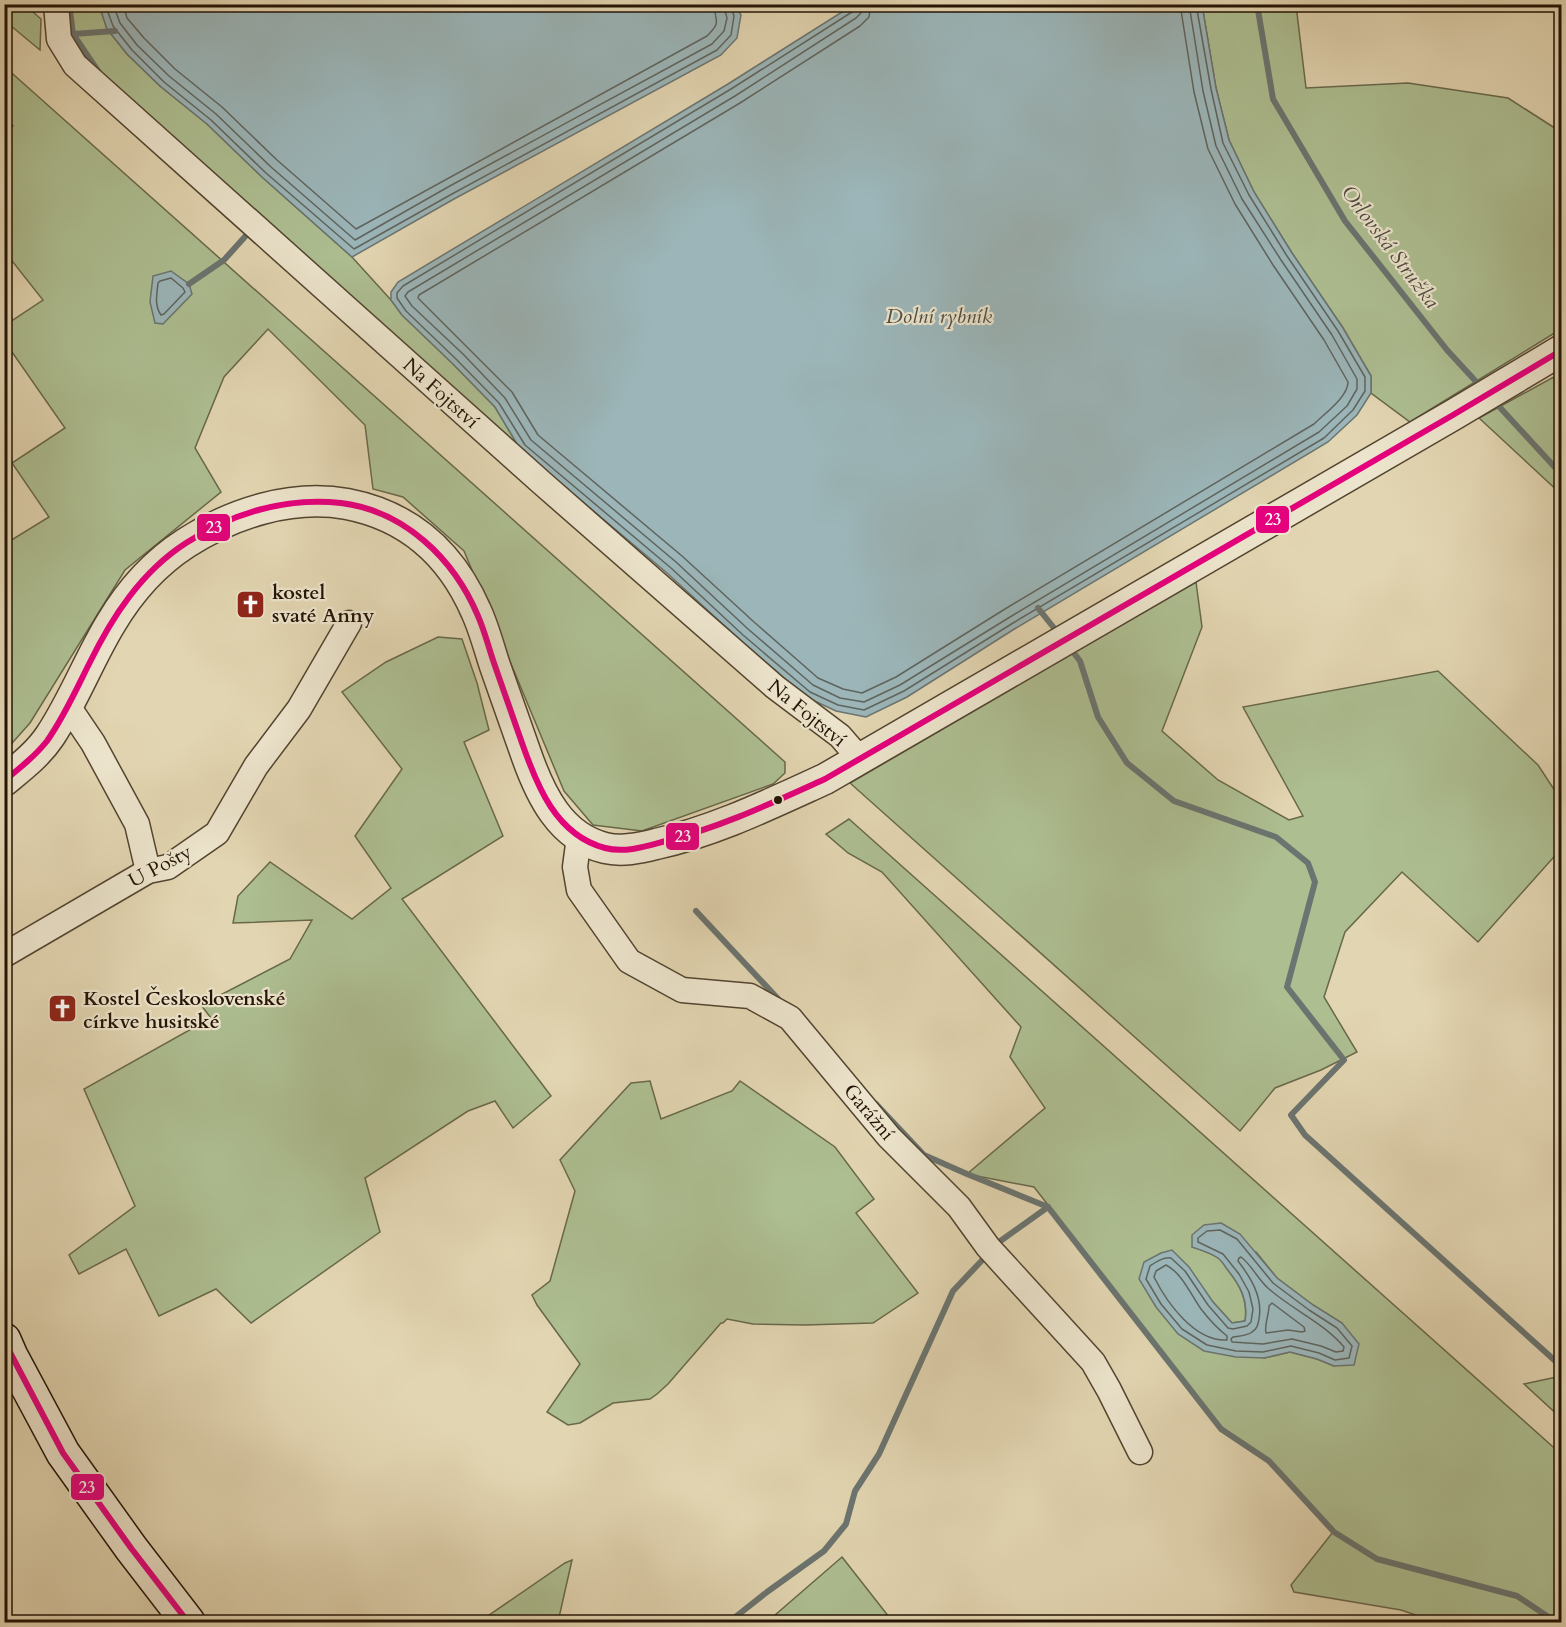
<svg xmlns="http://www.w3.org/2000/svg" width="1566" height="1627" font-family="Cardo,serif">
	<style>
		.green { fill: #adbe91; stroke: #68684b; stroke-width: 1.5; fill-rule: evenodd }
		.water { fill: #9bb5b8; stroke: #6b7470; stroke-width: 1.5 }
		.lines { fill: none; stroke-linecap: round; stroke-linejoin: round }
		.shore { stroke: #5f645e; stroke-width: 1.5 }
		.stream { stroke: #6b7470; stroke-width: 6 }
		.minor-casing { stroke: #534430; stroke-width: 27 }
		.tertiary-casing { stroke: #534430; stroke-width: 33 }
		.secondary-casing { stroke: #231305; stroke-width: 36 }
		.minor { stroke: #ece4cc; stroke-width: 24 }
		.tertiary { stroke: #ece4cc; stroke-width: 30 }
		.secondary { stroke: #ece4cc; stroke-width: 33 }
		.bus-1-casing { stroke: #ece4cc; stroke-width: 10 }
		.bus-1 { stroke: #e5007d; stroke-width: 6 }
		.bus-dot { fill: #231305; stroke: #ece4cc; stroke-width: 2 }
		.labels { text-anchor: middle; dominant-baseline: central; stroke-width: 4.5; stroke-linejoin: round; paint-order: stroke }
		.street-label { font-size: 20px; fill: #231305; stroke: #ece4cc }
		.poi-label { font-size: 20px; font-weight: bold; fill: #231305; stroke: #ece4cc; text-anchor: start }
		.water-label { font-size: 21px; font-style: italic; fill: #4d4c44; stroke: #ece4cc }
		.line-badge { stroke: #ece4cc; stroke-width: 2 }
		.badge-label { font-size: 16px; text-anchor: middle; font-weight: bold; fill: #fff }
	</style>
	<rect width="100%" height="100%" fill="#e2d5b1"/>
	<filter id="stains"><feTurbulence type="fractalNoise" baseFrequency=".00333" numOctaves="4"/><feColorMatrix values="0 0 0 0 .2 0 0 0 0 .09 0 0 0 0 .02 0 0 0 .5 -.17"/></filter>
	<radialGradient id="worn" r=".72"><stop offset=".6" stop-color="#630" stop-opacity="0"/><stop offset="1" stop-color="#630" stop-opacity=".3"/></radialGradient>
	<g class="green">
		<polygon points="4,5 25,5 41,19 40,50 5,21"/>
		<polygon points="69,5 99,5 107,29 127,54 160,86 207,124 262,177 352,257 391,300 402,315 453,364 495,407 520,449 103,78 73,34"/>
		<polygon points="1202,5 1296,5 1306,88 1408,83 1508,98 1561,132 1561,329 1410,422 1371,393 1371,376 1343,328 1292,253 1254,192 1229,140 1216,88"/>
		<polygon points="5,67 785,762 785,773 773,784 642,831 593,825 564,791 464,551 403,497 373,489 365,425 268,329 224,377 195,448 221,492 125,570 30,723 5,751 5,544 49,517 12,463 65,428 5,342 4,326 43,300 5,252 5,133 13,126 5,116"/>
		<polygon points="1561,373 1561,494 1479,418"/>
		<polygon points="1196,582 1202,627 1162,731 1218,780 1289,820 1303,816 1243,707 1438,671 1538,765 1561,800 1561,849 1478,942 1402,872 1345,932 1324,997 1357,1052 1321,1070 1275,1088 1240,1131 850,783"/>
		<polygon points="438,637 462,639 477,683 489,730 464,742 503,836 402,899 551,1096 513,1128 495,1101 468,1111 365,1178 380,1232 251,1323 216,1289 159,1316 126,1249 79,1274 69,1255 135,1206 84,1089 211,1018 201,1005 290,959 312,920 233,923 238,896 270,862 352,919 391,888 355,836 402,769 342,692 386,662"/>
		<path d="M849 819 1561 1454V1622H1436L1401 1610 1294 1592 1291 1585 1333 1532 1271 1465 1222 1428 1034 1187 967 1174 1045 1108 1010 1057 1021 1027 882 872 848 853 826 834ZM1192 1247 1256 1252 1277 1278 1313 1305 1342 1323 1334 1366 1317 1359 1290 1352 1264 1358 1161 1253 1213 1302 1232 1323 1245 1321C1248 1300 1240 1285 1227 1269 1225 1266 1222 1261 1218 1258 1211 1253 1201 1250 1192 1247Z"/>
		<polygon points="650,1081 661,1119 732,1091 740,1081 835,1147 874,1199 856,1213 918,1293 873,1323 805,1325 753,1324 727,1319 723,1323 721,1323 668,1384 657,1394 650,1399 613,1403 580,1423 568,1425 547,1412 580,1364 537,1305 532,1295 550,1281 575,1191 560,1160 631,1083"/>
		<polygon points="1561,1376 1562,1376 1561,1418 1524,1384"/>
		<polygon points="842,1557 893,1622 767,1622"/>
		<polygon points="572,1560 558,1622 479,1622 565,1563"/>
	</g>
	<g class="water">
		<polygon points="735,4 741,15 737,38 721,55 454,199 352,257 262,177 207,124 160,86 127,54 107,29 99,5"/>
		<polygon points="853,5 1202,5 1216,88 1229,140 1254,192 1292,253 1343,328 1371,376 1371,393 1357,415 1328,442 1016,628 907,697 866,717 836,711 806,697 739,639 667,573 520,449 495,407 453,364 402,315 391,300 391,292 398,282 728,84"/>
		<polygon points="171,271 189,284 192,294 163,324 155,323 150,302 153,276"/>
		<path d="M1221 1223 1240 1234 1277 1278 1313 1305 1342 1323 1359 1344 1354 1365 1334 1366 1317 1359 1290 1352 1264 1358 1236 1357 1204 1351 1178 1334 1156 1307 1139 1279 1144 1262 1161 1253 1172 1250 1189 1267 1213 1302 1232 1323 1245 1321C1249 1301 1240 1285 1227 1269 1225 1266 1222 1261 1218 1258 1211 1253 1201 1250 1192 1247V1235L1204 1225Z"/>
	</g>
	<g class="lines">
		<g class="shore">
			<polyline points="105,4 113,26 132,50 164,82 211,120 266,173 354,249 452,194 717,50 731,35 734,16 730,4"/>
			<polyline points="113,4 120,23 137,45 169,76 216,114 271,167 355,240 448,187 712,44 724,31 727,18 723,4"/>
			<path d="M123 4 127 18 144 38 175 69 222 107 277 160 356 229 707 36C722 21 715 23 714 4"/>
			<polyline points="855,4 855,9 852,12 731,89 403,286 397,293 397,298 406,311 457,360 499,403 525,445 671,568 743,635 810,692 838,705 864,710 904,691 1013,623 1324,438 1353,410 1365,391 1365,377 1338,331 1287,256 1249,195 1223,143 1211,89 1196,4"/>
			<polyline points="862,4 861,13 856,18 735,96 408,292 405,296 412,306 463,354 505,398 531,440 676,562 748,629 813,685 840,698 864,702 900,685 1010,617 1319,432 1347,406 1357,389 1357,379 1332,335 1281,260 1242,199 1216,146 1203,91 1189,4"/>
			<path d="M871 4 869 17 860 26 740 103 419 295 418 298 512 392 538 435 682 556 754 622 818 678 843 689 862 693 896 677 1005 609 1314 424C1324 414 1348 397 1348 382L1324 340 1273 265 1235 204 1208 149 1194 92 1180 4"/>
			<path d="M171 278 183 288 185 292 164 314 161 315C154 305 157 294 158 283L160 281Z"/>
			<path d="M1220 1230 1237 1239 1273 1283 1309 1310 1337 1328 1352 1346 1349 1358 1335 1360 1319 1353 1291 1346 1263 1352 1236 1351 1207 1345 1182 1329 1161 1304 1146 1279 1150 1266C1156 1262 1163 1257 1171 1258L1185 1271 1208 1305 1228 1328 1233 1329 1247 1326 1251 1322 1253 1309 1249 1292 1239 1274 1223 1254 1198 1242V1238L1207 1231Z"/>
			<path d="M1241 1257C1252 1265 1258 1280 1269 1289 1293 1310 1324 1323 1344 1347L1343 1351 1336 1352 1321 1346 1292 1339 1263 1344 1232 1342 1231 1339 1233 1337C1239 1336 1247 1336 1252 1332 1257 1329 1258 1325 1259 1319 1263 1297 1251 1278 1238 1261L1239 1258Z"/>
			<path d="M1166 1265C1182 1273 1191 1295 1201 1309 1208 1318 1218 1329 1227 1336V1340C1195 1342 1167 1303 1154 1277L1156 1271Z"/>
			<path d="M1272 1303 1304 1327 1305 1331 1302 1332 1288 1330 1266 1333C1264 1325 1269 1315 1269 1306Z"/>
		</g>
		<g class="stream">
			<polyline points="69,4 73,34 100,74"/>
			<polyline points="1257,4 1273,99 1345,221 1447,350 1481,387"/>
			<polyline points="73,34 115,31"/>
			<polyline points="189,284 224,260 251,230"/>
			<polyline points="1494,401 1562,475"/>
			<polyline points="1038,608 1058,633"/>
			<polyline points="1070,648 1080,661 1098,717 1127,763 1174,801 1276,837 1308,863 1315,882 1287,987 1344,1060 1291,1115 1305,1135 1562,1367"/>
			<polyline points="696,911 781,1002"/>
			<polyline points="876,1104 924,1155 967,1174 1048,1207 1221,1429 1269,1461 1334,1532 1377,1559 1517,1596 1556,1622"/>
			<polyline points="995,1247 999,1242 1048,1207"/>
			<polyline points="729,1622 767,1592 824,1551 846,1524 855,1491 879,1454 953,1291 988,1254"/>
		</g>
		<defs>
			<g id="minor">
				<polyline points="56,4 59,39 75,65 542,483 775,687 840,736 860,759"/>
				<polyline points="68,706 93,743 137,824 148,871"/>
				<polyline points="579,837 575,867 579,890 629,961 682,990 750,996 790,1018 889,1137 959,1207 988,1247 1093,1362 1109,1390 1140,1452"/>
				<polyline points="4,955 148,871 168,867 217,833 256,766 299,709 349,623"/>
			</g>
			<path id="tertiary" d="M4 781C21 767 38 754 50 736 74 700 89 659 111 623 130 591 155 563 186 543 233 513 292 494 347 504 409 516 451 554 476 611 484 628 489 648 495 666 505 695 516 725 526 754 540 794 560 837 605 848 622 852 640 848 656 844 715 831 770 804 825 779L1453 415 1562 350"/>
			<polyline id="secondary" points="4,1340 11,1356 63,1453 131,1548 188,1622"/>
		</defs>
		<use href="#minor" class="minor-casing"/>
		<use href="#tertiary" class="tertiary-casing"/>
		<use href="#secondary" class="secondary-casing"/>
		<use href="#minor" class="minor"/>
		<use href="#tertiary" class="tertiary"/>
		<use href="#secondary" class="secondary"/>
		<defs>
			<g id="bus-1">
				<path d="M4 781C20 768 35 756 47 741 64 717 76 690 89 664 112 617 141 572 186 543 232 513 286 497 341 503 405 511 454 559 478 616 485 632 489 649 495 666 504 692 513 717 522 743 537 786 556 835 605 848 624 853 644 847 662 842 719 828 772 803 825 779L1453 415 1562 350"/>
				<polyline points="4,1341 63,1453 131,1548 188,1622"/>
			</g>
		</defs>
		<use href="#bus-1" class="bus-1-casing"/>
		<use href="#bus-1" class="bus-1"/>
	</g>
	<defs>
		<symbol id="church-square" viewBox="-11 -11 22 22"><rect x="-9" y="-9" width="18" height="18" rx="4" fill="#8f2418" stroke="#ece4cc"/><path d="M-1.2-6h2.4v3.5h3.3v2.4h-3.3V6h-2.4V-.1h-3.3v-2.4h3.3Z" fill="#fff"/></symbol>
	</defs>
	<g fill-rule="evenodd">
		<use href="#church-square" x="234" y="588" width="33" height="33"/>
		<use href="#church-square" x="46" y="992" width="33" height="33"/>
	</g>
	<circle class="bus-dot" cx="778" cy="800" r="5"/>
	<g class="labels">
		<g class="street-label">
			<text transform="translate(441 393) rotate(42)">Na Fojtství</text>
			<text transform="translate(807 713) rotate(39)">Na Fojtství</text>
			<text transform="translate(160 866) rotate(-28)">U Pošty</text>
			<text transform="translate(869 1112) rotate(50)">Garážní</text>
		</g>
		<g class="poi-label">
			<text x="272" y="592">kostel<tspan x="272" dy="23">svaté Anny</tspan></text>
			<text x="83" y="998">Kostel Československé<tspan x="83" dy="23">církve husitské</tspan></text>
		</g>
		<g class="water-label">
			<text transform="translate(1390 247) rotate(53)">Orlovská Stružka</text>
			<text x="939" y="316">Dolní rybník</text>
		</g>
	</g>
	<g class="line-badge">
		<rect x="1255" y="505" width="35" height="29" rx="6" fill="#e5007d"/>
		<rect x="196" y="513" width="35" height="29" rx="6" fill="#e5007d"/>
		<rect x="665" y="822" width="35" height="29" rx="6" fill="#e5007d"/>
		<rect x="70" y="1473" width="35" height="28" rx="6" fill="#e5007d"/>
	</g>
	<g class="badge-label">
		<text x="1273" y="525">23</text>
		<text x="214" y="533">23</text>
		<text x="683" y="842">23</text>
		<text x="87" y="1493">23</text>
	</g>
	<rect width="1566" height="1627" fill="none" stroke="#e2d5b1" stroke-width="24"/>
	<rect x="6" y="6" width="1554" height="1615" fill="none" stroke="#231305" stroke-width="3"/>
	<rect x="12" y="12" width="1542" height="1603" fill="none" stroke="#231305" stroke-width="1.5"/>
	<rect width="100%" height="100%" filter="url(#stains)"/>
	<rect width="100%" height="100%" fill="url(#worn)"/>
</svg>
